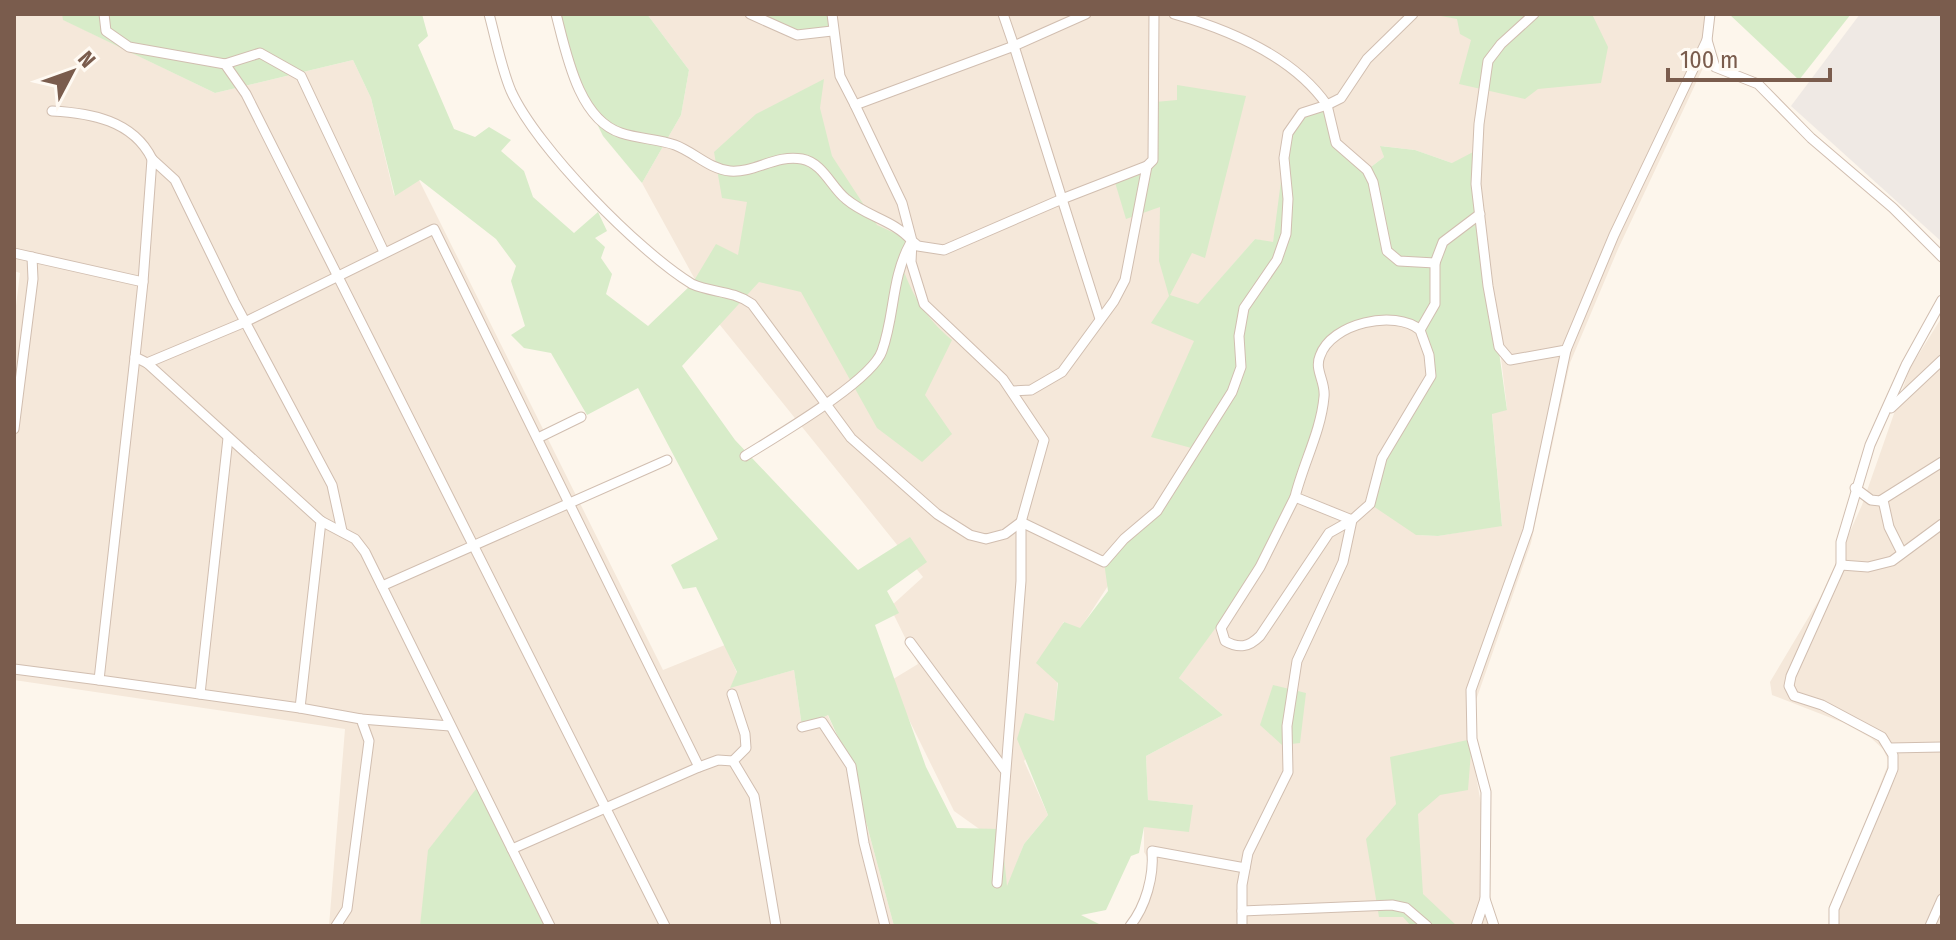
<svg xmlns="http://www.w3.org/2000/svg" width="1956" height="940" font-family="'Fira Sans Condensed',sans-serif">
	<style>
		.residential { fill: #f5e8da }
		.industrial { fill: #efe9e4 }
		.green { fill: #d8ecc9 }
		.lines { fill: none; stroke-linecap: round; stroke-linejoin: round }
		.street-casing { stroke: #d1beb0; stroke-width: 11 }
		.street { stroke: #fff; stroke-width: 9 }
	</style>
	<rect width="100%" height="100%" fill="#fdf6ec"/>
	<g class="residential">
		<polygon points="14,14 62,14 64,20 215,93 353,60 371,98 394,195 419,180 663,670 725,645 737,673 731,687 794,670 802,727 827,714 851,766 894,926 329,926 345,729 14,680 14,322 20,273 14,271"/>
		<polygon points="647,14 1711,14 1710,53 1618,249 1570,363 1531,543 1475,703 1470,743 1484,820 1492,926 1130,926 1154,868 1144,852 1144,827 1192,805 1148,800 1146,756 1223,715 1179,678 1203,644 1319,374 1324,348 1357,324 1415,326 1429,355 1416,535 1438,536 1502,525 1492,413 1507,409 1500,349 1452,163 1415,150 1381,146 1384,157 1367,170 1284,176 1273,243 1255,239 1198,305 1194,341 1196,450 1080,629 1063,622 1054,722 1024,761 1048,815 1024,844 1006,891 999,843 954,811 890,681 918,664 890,607 923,577 720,325 642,183 681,115 689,70"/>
		<polygon points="1942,317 1942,926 1829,926 1831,909 1889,762 1883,749 1871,738 1844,723 1772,695 1770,682 1820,598 1862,505 1910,368"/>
	</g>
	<polygon class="industrial" points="1860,14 1942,14 1942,242 1791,106"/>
	<g class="green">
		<path d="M62 14H422L428 36 418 45 454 129 475 137 489 127 511 140 501 151 524 171 533 197 574 233 598 212 607 231 595 238 605 247 601 258 612 274 606 294 648 326 692 284 716 244 738 255 747 202 722 198 714 152 756 114 824 79 820 108 832 156 877 225 912 241 902 266C913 297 926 318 952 340L925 395 952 434 922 462 877 428 801 292 759 282 682 366 735 440 858 570 910 537 927 562 887 591 899 613 875 625 926 767 957 828 1001 829 1007 886 1024 844 1048 815 1017 739 1025 713 1054 721 1058 683 1036 663 1064 622 1080 628 1108 591 1104 562 1143 525 1195 449 1151 437 1194 341 1151 323 1169 296 1159 261 1160 207 1126 219 1114 179 1153 160 1155 102 1177 100V85L1246 96 1205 258 1192 253 1170 295 1198 304 1255 239 1273 242 1284 158 1297 118 1327 105 1336 143 1367 170 1384 157 1380 146 1415 150 1452 163 1477 150 1476 184 1507 410 1492 414 1502 526 1438 536 1416 535 1370 504 1382 458 1431 376 1420 330 1391 322 1347 326 1319 357 1325 390 1295 497 1260 567 1179 678 1223 715 1146 756 1148 800 1193 805 1189 832 1144 827 1139 853 1131 856 1106 910 1081 915 1103 926H894L851 766 828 715 802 727 794 670 730 688 737 672 696 587 683 589 671 565 718 539 638 388 587 415 551 353 524 348 511 335 525 326 511 281 516 266 496 239 420 180 395 196 371 98 353 60 215 93 63 20Z"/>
		<polygon points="556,14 647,14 689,70 681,115 642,183 603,136 581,91"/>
		<polygon points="750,14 832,14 832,31 811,36"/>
		<polygon points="1430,14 1592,14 1608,47 1601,83 1538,89 1525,99 1459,84 1471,40 1460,34 1457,19"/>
		<polygon points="1729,14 1851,14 1799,80"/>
		<polygon points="1273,685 1306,693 1300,743 1282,745 1260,725"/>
		<polygon points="1472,739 1468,790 1440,795 1418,814 1423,894 1457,926 1411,926 1403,917 1379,917 1366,839 1396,804 1390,757"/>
		<polygon points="480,784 548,926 420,926 428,850"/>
	</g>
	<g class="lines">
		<defs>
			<g id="street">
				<polyline points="104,14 106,31 129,47 225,64 246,94 665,926"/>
				<path d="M489 14C496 40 501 67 511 91 537 148 638 251 692 284 712 293 732 290 752 304L851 438 937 514 970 535 986 539 1005 534 1021 522"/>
				<path d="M556 14C566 52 578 119 621 133 639 139 658 139 675 145 694 152 709 169 730 171 755 173 776 154 802 159 823 163 831 187 846 199 867 217 894 220 912 241L911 262 924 304 1003 379 1044 440 1021 522V581L997 883"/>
				<polyline points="750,14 797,35 832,31"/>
				<polyline points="832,14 840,76 855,105 1014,46 1062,199 1147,166 1153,160 1154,14"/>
				<polyline points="1003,14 1014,46 1086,14"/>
				<path d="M1174 14C1230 30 1293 56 1327 105L1341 98 1367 59 1413 14"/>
				<polyline points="1534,14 1501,44 1488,61 1479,124 1476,184 1488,286 1499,347 1510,360 1566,350 1614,235 1707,40"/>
				<polyline points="1710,14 1707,40 1715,67 1758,84 1811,138 1893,208 1942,257"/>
				<polyline points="225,64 260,53 301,76 384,252"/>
				<polyline points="855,105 902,203 912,241 918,246 944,250 1062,199 1100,319"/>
				<path d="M52 111C90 113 133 120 152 159"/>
				<polyline points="14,253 143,282 135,357 147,363 321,521 300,708 361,719 369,741 347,909 336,926"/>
				<polyline points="143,282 152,159 175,180 234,301 332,485 342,531"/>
				<path d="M1420 330 1429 355 1431 376 1382 458 1370 504 1352 520 1295 497C1303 464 1321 431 1324 397 1326 382 1314 370 1320 356 1331 323 1395 309 1420 330L1435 304V263"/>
				<polyline points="135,357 99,680 300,708"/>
				<polyline points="147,363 245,322 434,229 699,767"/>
				<polyline points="1013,391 1031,390 1062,372 1114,301 1125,280 1147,166"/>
				<polyline points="1891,408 1942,360"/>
				<polyline points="14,429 33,279 32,257"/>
				<polyline points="538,438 581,417"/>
				<path d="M745 456C775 437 872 381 882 351 895 315 891 279 910 244"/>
				<polyline points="1855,488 1871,500 1880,501 1942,462"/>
				<polyline points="1883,500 1889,527 1902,553"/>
				<polyline points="321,521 355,539 365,552 550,926"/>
				<polyline points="1021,522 1104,562 1124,539 1157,511 1232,392 1241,367 1239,336 1244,308 1277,260 1286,234 1288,199 1284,158 1288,133 1302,113 1327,105 1336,143 1367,170 1373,182 1387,251 1399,261 1435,263 1443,242 1480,214"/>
				<polyline points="1841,565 1868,567 1892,561 1942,524"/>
				<polyline points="382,586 667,460"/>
				<polyline points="910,642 1004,769"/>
				<polyline points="14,669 99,680"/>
				<polyline points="200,694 228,438"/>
				<polyline points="732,694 745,734 746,748 733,761 754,796 776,926"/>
				<polyline points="361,719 450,726"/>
				<polyline points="802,727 822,722 851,766 864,843 885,926"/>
				<polyline points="1890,748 1942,747"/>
				<polyline points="512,849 699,767 718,760 733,761"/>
				<polyline points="1242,911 1392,905 1406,908 1427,926"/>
				<path d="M1130 926C1146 906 1154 876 1152 851L1245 868"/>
				<path d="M1242 926V885L1248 853 1288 772 1287 726 1297 661 1343 562 1352 520 1329 533 1260 636C1249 647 1239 649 1225 641L1221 628 1260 567 1295 497"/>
				<polyline points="1476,926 1485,899"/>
				<polyline points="1494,926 1485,899 1486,792 1472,739 1471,690 1528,530 1566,350"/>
				<polyline points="1834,926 1834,909 1884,791 1893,769 1893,755 1882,737 1822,705 1794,696 1789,686 1791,676 1841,565 1841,542 1870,445 1906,365 1942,300"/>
				<polyline points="1930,926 1942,899"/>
			</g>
		</defs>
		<use href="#street" class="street-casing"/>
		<use href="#street" class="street"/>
	</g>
	<rect width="1956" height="940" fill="none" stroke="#7a5c4d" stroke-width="32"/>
	<g transform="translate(72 72) rotate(49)" stroke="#fffaf3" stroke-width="6" paint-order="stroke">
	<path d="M0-6L14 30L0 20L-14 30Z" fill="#7a5c4d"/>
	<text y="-12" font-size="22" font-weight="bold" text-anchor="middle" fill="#7a5c4d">N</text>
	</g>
	<path d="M1668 68v12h162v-12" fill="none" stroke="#7a5c4d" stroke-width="4"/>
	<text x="1680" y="68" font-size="24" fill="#7a5c4d" stroke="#fffaf3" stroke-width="6" paint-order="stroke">100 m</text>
</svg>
